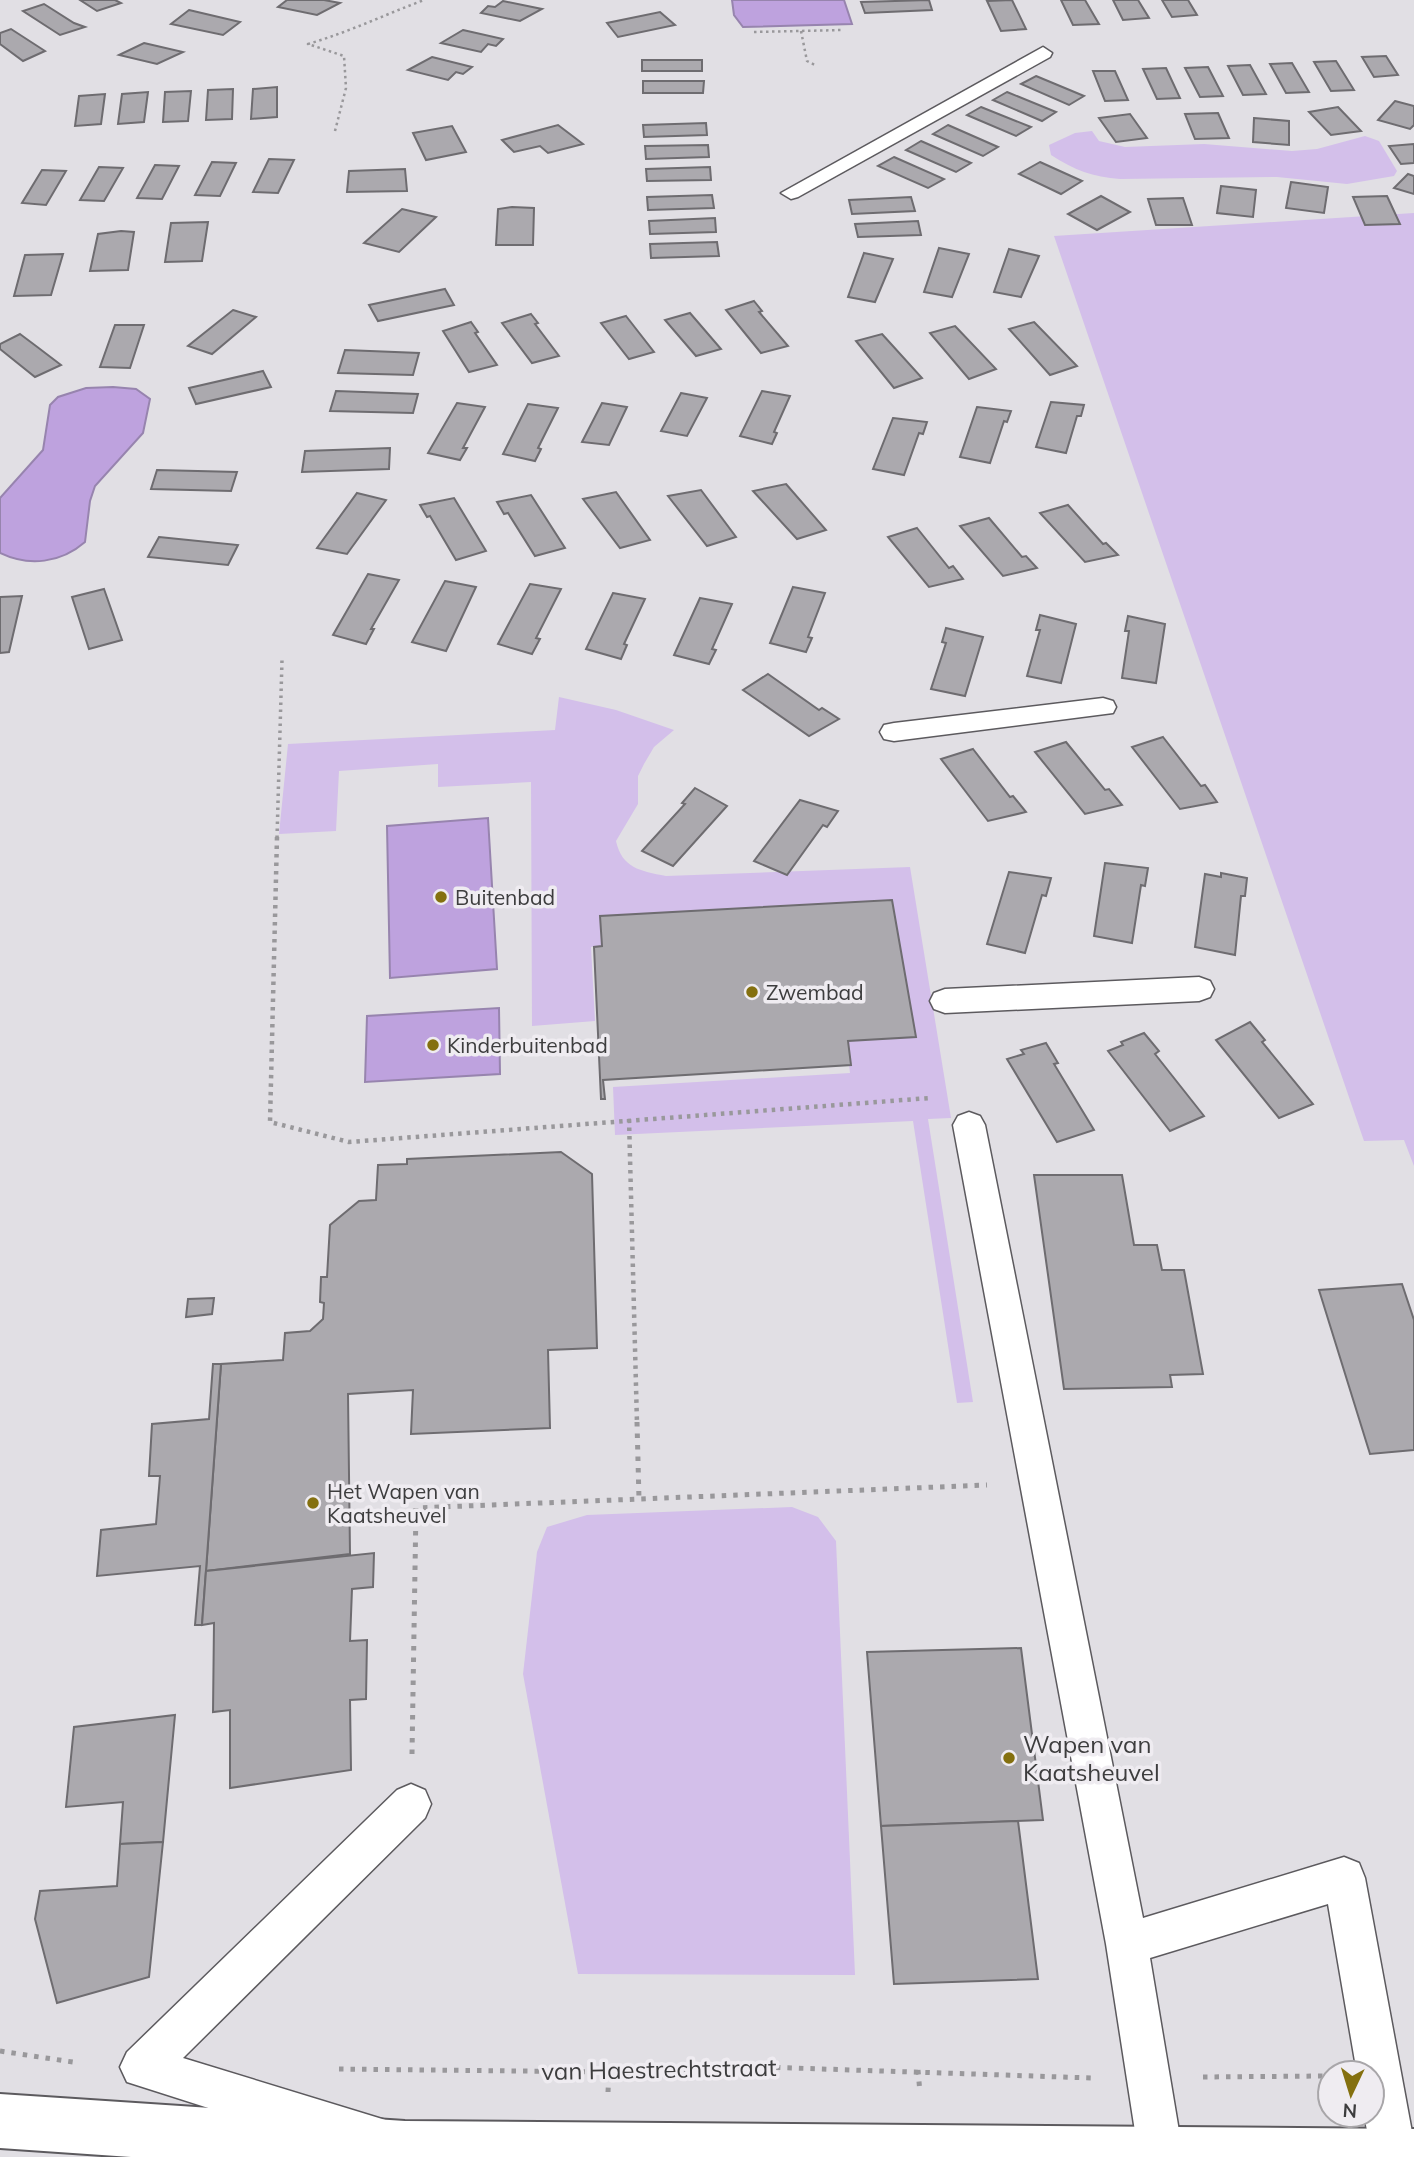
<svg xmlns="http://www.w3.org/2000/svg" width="1414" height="2157" font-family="Mulish,sans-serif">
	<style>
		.green { fill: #d3bfea }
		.water { fill: #bea2de; stroke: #9784ae; stroke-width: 2 }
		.building { fill: #aba9ae; stroke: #6e6c70; stroke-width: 2 }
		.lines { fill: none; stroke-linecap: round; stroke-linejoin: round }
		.service-casing { stroke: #5c5a5e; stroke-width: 3 }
		.tertiary-casing { stroke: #5c5a5e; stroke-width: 4 }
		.path-far3 { stroke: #99989b; stroke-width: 2.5; stroke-dasharray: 2.5 3.5; stroke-linecap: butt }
		.path-far2 { stroke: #99989b; stroke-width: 3.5; stroke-dasharray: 2.5 4.5; stroke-linecap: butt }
		.path-far1 { stroke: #99989b; stroke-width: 4.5; stroke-dasharray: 3.5 5; stroke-linecap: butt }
		.path { stroke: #99989b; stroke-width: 5; stroke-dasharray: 4.5 7; stroke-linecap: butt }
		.service { fill: #fff; fill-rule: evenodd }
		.tertiary { fill: #fff; fill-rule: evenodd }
		.poi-dot { fill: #84700f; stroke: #efecf1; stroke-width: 2.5 }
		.labels { text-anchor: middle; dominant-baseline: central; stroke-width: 7; stroke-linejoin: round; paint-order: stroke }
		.poi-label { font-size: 21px; fill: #3d3d3e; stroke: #efecf1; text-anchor: start }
		.near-poi-label { font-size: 24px; fill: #3d3d3e; stroke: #efecf1; text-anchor: start }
		.near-street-label { font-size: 24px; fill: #3d3d3e; stroke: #efecf1 }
	</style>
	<rect width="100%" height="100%" fill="#e1dfe4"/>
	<g class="green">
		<path d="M1092 131 1099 141 1125 147 1204 144 1292 151 1317 149 1365 136 1379 141 1397 171 1394 176 1347 184 1277 177 1120 179C1093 177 1074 170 1051 155L1049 145 1075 133Z"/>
		<polygon points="1414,213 1414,1166 1404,1140 1364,1141 1054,236"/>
		<path d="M559 697 616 710 674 730 654 747 644 764 638 776V804L616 841C622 868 640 871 666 876L910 867 951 1118 928 1119 973 1402 957 1403 913 1121 615 1135 613 1087 850 1073 846 1041 916 1037 891 901 600 917 601 946 591 947 595 1021 532 1026 531 782 438 787V764L339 771 336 831 279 834 288 744 555 730Z"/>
		<polygon points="792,1507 818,1517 836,1541 855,1975 578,1974 523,1674 537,1552 547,1527 587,1515"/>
	</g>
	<g class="water">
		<polygon points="732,0 844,0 852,24 743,27 734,15"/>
		<path d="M113 387 136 389 150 399 143 433 95 486 90 501 85 542C61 563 29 567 0 553V498L43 450 50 405 58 397 86 388Z"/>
		<polygon points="488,818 497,969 390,978 387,826"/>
		<polygon points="499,1008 500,1074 365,1082 367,1016"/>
	</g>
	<g class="building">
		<polygon points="80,0 115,0 121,3 97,11"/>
		<polygon points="287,0 324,0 340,3 317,15 278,7"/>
		<polygon points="929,0 932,10 865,13 861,2"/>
		<polygon points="1012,0 1026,29 1001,31 987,1"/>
		<polygon points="1061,0 1085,0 1099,24 1073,25"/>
		<polygon points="1113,0 1138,0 1149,18 1123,20"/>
		<polygon points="1162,0 1188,0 1197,15 1172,17"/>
		<polygon points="503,1 542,9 520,21 481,13 488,6 495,7"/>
		<polygon points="44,4 74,23 85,27 60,35 23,11"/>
		<polygon points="189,10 240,22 223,35 171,24"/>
		<polygon points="660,12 675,25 618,37 607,23"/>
		<polygon points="11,29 45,51 23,61 0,44 0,33"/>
		<polygon points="463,30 503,39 496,46 488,44 481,52 441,43"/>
		<polygon points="144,43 183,52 157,64 119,55"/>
		<polygon points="1386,56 1398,75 1374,77 1362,57"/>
		<polygon points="432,57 472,67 463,74 456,72 448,80 408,70"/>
		<rect x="642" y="60" width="60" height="11"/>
		<polygon points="1336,61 1354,90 1331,91 1314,62"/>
		<polygon points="1292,63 1309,92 1286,93 1270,64"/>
		<polygon points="1250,65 1266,94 1243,95 1228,66"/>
		<polygon points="1208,67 1223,96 1200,97 1185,68"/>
		<polygon points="1166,68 1180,98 1157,99 1143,69"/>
		<polygon points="1093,71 1115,71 1128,100 1105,101"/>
		<polygon points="1036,76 1084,96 1069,105 1021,84"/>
		<polygon points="643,81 704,81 703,93 643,93"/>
		<polygon points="277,87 277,117 251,119 253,89"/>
		<polygon points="233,89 232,119 206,120 208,90"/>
		<polygon points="191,91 188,121 163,122 165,92"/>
		<polygon points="148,92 144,122 118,124 122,94"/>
		<polygon points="1007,92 1056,112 1042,121 993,100"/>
		<polygon points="105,94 101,124 75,126 79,96"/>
		<polygon points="1395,101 1414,106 1414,125 1410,129 1378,120"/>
		<polygon points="981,107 1031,127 1016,136 967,115"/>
		<polygon points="1338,107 1361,131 1331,135 1309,112"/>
		<polygon points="1218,113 1229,138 1195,139 1185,114"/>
		<polygon points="1130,114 1147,138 1116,142 1099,118"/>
		<polygon points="1254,118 1289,121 1289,145 1253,142"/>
		<polygon points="706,123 707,135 644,137 643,125"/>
		<polygon points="558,125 583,144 548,153 540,146 514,152 502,140"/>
		<polygon points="948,125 998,147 983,156 933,134"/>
		<polygon points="452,126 466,152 426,160 413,133"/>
		<polygon points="921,141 971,163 956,172 906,150"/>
		<polygon points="1414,144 1414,163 1401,164 1389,146"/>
		<polygon points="708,145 709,157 646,159 645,146"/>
		<polygon points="894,157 944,179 928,188 878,166"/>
		<polygon points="269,159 294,160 278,193 253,192"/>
		<polygon points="212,162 236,163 220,196 195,195"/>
		<polygon points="1040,162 1082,181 1061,194 1019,174"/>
		<polygon points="155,165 179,166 162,199 137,198"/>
		<polygon points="99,167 123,168 104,201 80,200"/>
		<polygon points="710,167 711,180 647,181 646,169"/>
		<polygon points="405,169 407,191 347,192 349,171"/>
		<polygon points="42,170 66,171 46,205 22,203"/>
		<polygon points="1408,174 1414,176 1414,194 1394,188"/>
		<polygon points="1291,182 1328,187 1324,213 1286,208"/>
		<polygon points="1221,186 1256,190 1253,217 1217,213"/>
		<polygon points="712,195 714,208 648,210 647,197"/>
		<polygon points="1101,196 1130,212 1097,230 1068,214"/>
		<polygon points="1387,196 1400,224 1365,225 1353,197"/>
		<polygon points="911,197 915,211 852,214 849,200"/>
		<polygon points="1183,198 1192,225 1156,225 1148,199"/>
		<polygon points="512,207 534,208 533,245 496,245 498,209"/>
		<polygon points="402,209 436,217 399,252 364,243"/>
		<polygon points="715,218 716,232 650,234 649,221"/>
		<polygon points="918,221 921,235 858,237 855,224"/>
		<polygon points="208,222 202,261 165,262 171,223"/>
		<polygon points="121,231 134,232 128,270 90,271 98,234"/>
		<polygon points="717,242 719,256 651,258 650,244"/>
		<polygon points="939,248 969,254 952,297 924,292"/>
		<polygon points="1009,249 1039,256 1021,297 994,292"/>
		<polygon points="864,253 893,259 875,302 848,297"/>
		<polygon points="63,254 51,295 14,296 25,255"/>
		<polygon points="445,289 454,305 378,321 369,305"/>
		<polygon points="754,301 762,311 759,312 788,346 761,353 726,310"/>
		<polygon points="233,310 256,317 212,354 188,346"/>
		<polygon points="690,313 721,349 696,356 665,320"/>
		<polygon points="531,314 538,323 535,324 559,356 532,363 502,323"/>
		<polygon points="626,316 654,352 629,359 601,323"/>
		<polygon points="471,322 478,332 475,333 497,365 469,372 443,331"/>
		<polygon points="1034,322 1077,366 1050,375 1009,329"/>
		<polygon points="115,325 144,325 130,368 100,367"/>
		<polygon points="955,326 996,369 969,379 930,333"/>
		<polygon points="20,334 36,346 61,365 35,377 0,349 0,344"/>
		<polygon points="882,334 922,378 894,388 856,341"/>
		<polygon points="345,350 419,353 413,375 338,373"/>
		<polygon points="263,371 271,387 196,404 189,388"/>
		<polygon points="336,391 418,394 413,413 330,411"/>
		<polygon points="762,391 790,396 774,432 777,433 772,444 740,436"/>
		<polygon points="681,393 707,398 687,436 661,431"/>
		<polygon points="1051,402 1084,405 1081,416 1077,416 1066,453 1036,447"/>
		<polygon points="457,403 485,407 463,448 467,448 460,460 428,453"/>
		<polygon points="602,403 627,407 609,445 582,442"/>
		<polygon points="528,404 558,408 538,448 541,449 535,461 503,454"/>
		<polygon points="977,407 1011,411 1007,422 1004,421 990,463 960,457"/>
		<polygon points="893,418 927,422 923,434 919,433 904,475 873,469"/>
		<polygon points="390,448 389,469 302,472 305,451"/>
		<polygon points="157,470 237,472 231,491 151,489"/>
		<polygon points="786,484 826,530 797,539 753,491"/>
		<polygon points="701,490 736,537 707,546 668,496"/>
		<polygon points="616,492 650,540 620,548 583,499"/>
		<polygon points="357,493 386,500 347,554 317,548"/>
		<polygon points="531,495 565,548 535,556 508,513 504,514 497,502"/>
		<polygon points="454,498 486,551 456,560 430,516 427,517 420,505"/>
		<polygon points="1068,505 1103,544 1106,543 1118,555 1085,562 1040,513"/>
		<polygon points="989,518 1022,557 1026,556 1037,568 1003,576 960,526"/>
		<polygon points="917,528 949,568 953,566 963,579 929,587 888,537"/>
		<polygon points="159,537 238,545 228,565 148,557"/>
		<polygon points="368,574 399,580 371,629 374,629 366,644 333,635"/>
		<polygon points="445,581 476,587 446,651 412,642"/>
		<polygon points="530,584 561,589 536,638 540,639 532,654 498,644"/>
		<polygon points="793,587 825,593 808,637 812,638 806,652 770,643"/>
		<polygon points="104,589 122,640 89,649 72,597"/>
		<polygon points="613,593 645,599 624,644 627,645 621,659 586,649"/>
		<polygon points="22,596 9,652 0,653 0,597"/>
		<polygon points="700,598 732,604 712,649 716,650 709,664 674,655"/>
		<polygon points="1040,615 1076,624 1061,683 1027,676 1040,630 1036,630"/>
		<polygon points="1128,616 1165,624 1156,683 1122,678 1129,631 1125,631"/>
		<polygon points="946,628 983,637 965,696 931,689 946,643 942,642"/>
		<polygon points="768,674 819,710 822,708 839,719 809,736 743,690"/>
		<polygon points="1163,737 1201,786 1205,785 1217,802 1180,809 1132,747"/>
		<polygon points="1066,742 1105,790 1109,789 1122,805 1085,814 1035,752"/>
		<polygon points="973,749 1010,797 1013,796 1026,812 988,821 941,759"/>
		<polygon points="695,788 727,806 673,866 642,851 685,804 682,803"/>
		<polygon points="800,800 838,811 827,827 823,825 787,875 754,861"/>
		<polygon points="1105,863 1148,868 1145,886 1141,885 1132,943 1094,936"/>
		<polygon points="1009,872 1051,878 1046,896 1042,895 1025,953 987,944"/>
		<polygon points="1221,873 1247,878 1245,896 1241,896 1235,955 1195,947 1205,874 1221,877"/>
		<polygon points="892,900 916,1037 848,1041 851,1065 603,1080 605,1099 601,1099 594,947 602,946 600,916"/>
		<polygon points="1250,1022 1265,1040 1262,1042 1313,1104 1279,1118 1216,1040"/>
		<polygon points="1144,1033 1159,1051 1155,1054 1204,1116 1170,1131 1108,1051 1123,1045 1121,1042"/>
		<polygon points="1046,1043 1058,1063 1054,1064 1094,1130 1057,1142 1007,1059 1024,1054 1021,1050"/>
		<polygon points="561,1152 592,1174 597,1348 548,1350 550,1428 411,1434 413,1390 348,1394 350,1554 206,1571 221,1364 283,1360 285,1333 310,1331 323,1319 324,1303 320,1302 321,1277 327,1277 330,1225 359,1201 376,1200 378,1165 407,1164 407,1159"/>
		<polygon points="1034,1175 1122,1175 1134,1245 1157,1245 1162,1270 1184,1270 1203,1374 1170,1375 1172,1387 1064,1389"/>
		<polygon points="1402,1284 1414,1320 1414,1450 1370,1454 1319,1290"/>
		<polygon points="214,1298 212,1314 186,1317 188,1299"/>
		<polygon points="213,1364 221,1364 202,1625 195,1625 200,1566 97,1576 101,1530 156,1524 160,1476 149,1476 152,1424 209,1419"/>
		<polygon points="374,1553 373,1587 352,1589 350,1641 367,1640 366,1699 350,1700 351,1770 230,1788 230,1710 213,1712 214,1623 202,1625 206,1571"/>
		<polygon points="1021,1648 1043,1820 881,1826 867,1652"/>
		<polygon points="175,1715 163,1842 120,1844 123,1802 66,1807 74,1727"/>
		<polygon points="1018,1821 1038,1979 894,1984 881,1826"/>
		<polygon points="163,1842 149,1977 57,2003 35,1919 40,1891 117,1886 120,1844"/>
	</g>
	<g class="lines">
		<defs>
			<g id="service">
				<polygon points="1043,47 1052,53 1050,57 798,197 791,199 781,193"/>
				<polygon points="1103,698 1113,701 1116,707 1113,713 894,741 884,739 880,732 884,725 894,723"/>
				<polygon points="1199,977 1210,981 1214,989 1210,997 1199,1001 945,1013 934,1009 930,1001 934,993 945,989"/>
				<polygon points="969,1112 980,1116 985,1125 1143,1918 1344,1857 1359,1863 1365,1878 1414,2143 1414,2157 1372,2156 1364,2115 1372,2115 1372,2073 1357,2073 1328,1904 1150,1958 1183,2155 1139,2157 1106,1944 953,1125 958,1116"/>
				<polygon points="411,1784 425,1790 431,1804 425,1818 183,2058 405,2126 421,2132 427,2157 362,2157 127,2082 120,2067 127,2052 397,1790"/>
			</g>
			<polygon id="tertiary" points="0,2094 405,2121 1414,2129 1414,2157 131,2157 0,2148"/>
		</defs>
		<use href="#service" class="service-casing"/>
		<use href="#tertiary" class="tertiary-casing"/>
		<g class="path-far3">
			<polyline points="801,31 807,61 815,65"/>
			<polyline points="754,32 843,30"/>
			<path d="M335 131 346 88 344 56 308 44C349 32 384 15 424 0"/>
		</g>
		<polyline class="path-far2" points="277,838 282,660"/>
		<g class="path-far1">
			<polyline points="277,837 270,1122 349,1142 930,1098"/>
			<polyline points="629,1119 637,1424"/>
		</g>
		<g class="path">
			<polyline points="637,1422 639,1499"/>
			<polyline points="412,1754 416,1508 987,1485"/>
			<polyline points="0,2051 79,2063"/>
			<polyline points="339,2069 609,2072 762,2067 1093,2078"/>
			<polyline points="918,2070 920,2093"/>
			<polyline points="1203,2077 1324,2076"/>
			<polyline points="608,2092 609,2072"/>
		</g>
		<use href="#service" class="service"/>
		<use href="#tertiary" class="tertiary"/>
	</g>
	<g class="poi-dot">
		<circle cx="441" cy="897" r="7"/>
		<circle cx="752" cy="992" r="7"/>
		<circle cx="433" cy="1045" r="7"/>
		<circle cx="313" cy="1503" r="7"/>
		<circle cx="1009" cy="1758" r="7"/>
	</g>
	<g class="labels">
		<g class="poi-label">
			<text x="455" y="897">Buitenbad</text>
			<text x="766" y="992">Zwembad</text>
			<text x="447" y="1045">Kinderbuitenbad</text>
			<text x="327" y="1491">Het Wapen van<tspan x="327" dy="24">Kaatsheuvel</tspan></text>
		</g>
		<g class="near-poi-label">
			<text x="1023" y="1744">Wapen van<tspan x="1023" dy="28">Kaatsheuvel</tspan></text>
		</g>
		<g class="near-street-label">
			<text transform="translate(659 2069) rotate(-1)">van Haestrechtstraat</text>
		</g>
	</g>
	<g transform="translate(1351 2094) rotate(184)"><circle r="33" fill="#efecf1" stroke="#a8a6a9" stroke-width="2"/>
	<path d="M0-5L12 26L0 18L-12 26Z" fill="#84700f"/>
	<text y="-10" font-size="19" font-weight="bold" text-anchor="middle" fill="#3d3d3e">N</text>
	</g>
</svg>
